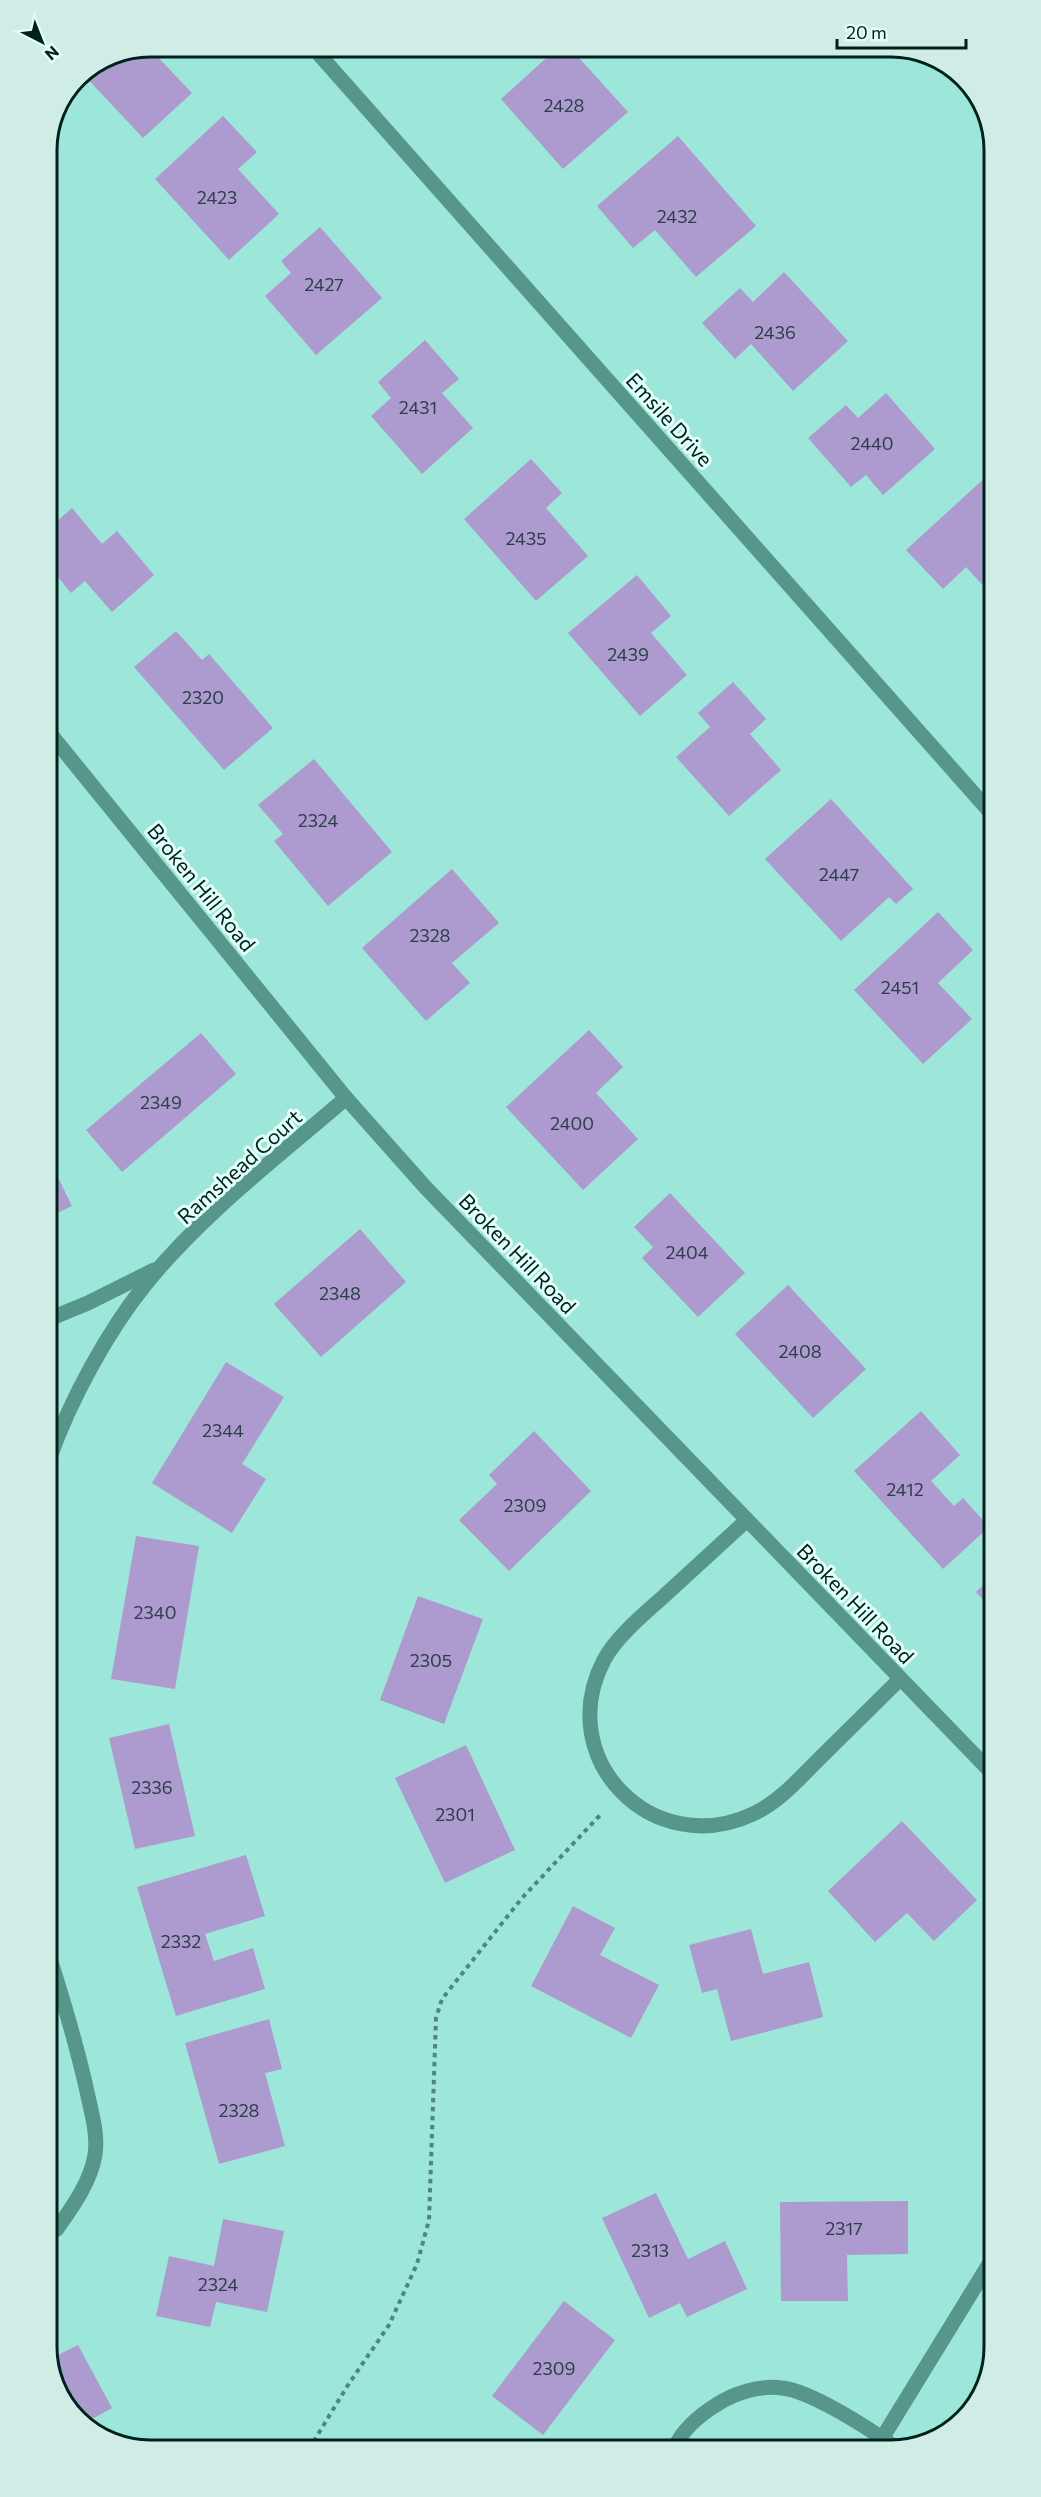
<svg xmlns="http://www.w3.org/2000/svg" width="1041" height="2497" font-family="Commissioner,sans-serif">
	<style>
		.building { fill: #ad9bcf }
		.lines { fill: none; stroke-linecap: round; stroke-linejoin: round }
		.path { stroke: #50867c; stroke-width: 4; stroke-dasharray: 4.5 4.5; stroke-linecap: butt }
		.street { stroke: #57978b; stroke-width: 15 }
		.labels { text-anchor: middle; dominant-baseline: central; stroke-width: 6; stroke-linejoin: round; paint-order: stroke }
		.number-label { font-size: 18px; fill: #2b3f48 }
		.street-label { font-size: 21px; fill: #00201b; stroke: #e2fef8 }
		.rim { fill: none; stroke: #00201b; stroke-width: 3 }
	</style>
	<rect width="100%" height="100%" fill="#9ce7d9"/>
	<g class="building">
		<polygon points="555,50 572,50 628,112 563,169 501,99"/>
		<polygon points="111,54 155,54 192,93 143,138 82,73"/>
		<polygon points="223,116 257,152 238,169 279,214 229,260 155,179"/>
		<polygon points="678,136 756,226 696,277 655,230 633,248 597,206"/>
		<polygon points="320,227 382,298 316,355 265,296 291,273 281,261"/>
		<polygon points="784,272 848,341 793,391 751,344 735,359 702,323 740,288 753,302"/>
		<polygon points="425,340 459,379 442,393 473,428 422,474 371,416 391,398 378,382"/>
		<polygon points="886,393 935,449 883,495 866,475 851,487 808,438 846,405 858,418"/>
		<polygon points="531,459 562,493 546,508 588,556 536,601 464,519"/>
		<polygon points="990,473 990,593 966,567 943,589 906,550"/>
		<polygon points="72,508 102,544 117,531 154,575 112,612 85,581 71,593 48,565 48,529"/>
		<polygon points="637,575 671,616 651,633 687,675 640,716 568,633"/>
		<polygon points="176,631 202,660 209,654 273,728 224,770 134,667"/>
		<polygon points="733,682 766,719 750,734 781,770 729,816 676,757 710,727 698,713"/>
		<polygon points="314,759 392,852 328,906 274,841 283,834 258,805"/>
		<polygon points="831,799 913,889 896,904 889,897 841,941 765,859"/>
		<polygon points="452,869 499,923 452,963 470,983 426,1021 362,948"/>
		<polygon points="938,912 973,950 938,983 972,1019 923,1064 854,990"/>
		<polygon points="589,1030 623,1067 596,1093 638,1139 583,1190 506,1107"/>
		<polygon points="201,1033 236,1074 122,1172 86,1130"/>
		<polygon points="49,1159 72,1206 49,1217"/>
		<polygon points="670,1193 745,1273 698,1317 642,1258 653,1247 634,1227"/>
		<polygon points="360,1229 406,1282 321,1357 274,1304"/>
		<polygon points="788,1285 866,1369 813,1418 735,1334"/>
		<polygon points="226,1362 284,1397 242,1464 266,1479 232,1533 152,1483"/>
		<polygon points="921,1411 960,1455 931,1481 954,1506 963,1498 989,1527 943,1569 854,1471"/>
		<polygon points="534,1431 591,1491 509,1571 459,1520 497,1484 489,1475"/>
		<polygon points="136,1536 199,1546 175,1689 111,1679"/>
		<polygon points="993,1576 993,1611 976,1592"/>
		<polygon points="418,1596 483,1619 444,1724 380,1700"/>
		<polygon points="169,1724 195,1836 135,1849 109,1738"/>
		<polygon points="466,1745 515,1850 445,1883 395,1778"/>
		<polygon points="902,1821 977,1900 934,1941 907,1913 875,1942 828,1891"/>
		<polygon points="246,1855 265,1916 205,1934 214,1961 253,1948 265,1989 176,2016 137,1887"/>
		<polygon points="573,1906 615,1928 600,1955 659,1985 631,2038 531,1986"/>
		<polygon points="751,1929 763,1974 809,1962 823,2017 731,2041 717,1989 702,1993 689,1945"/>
		<polygon points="269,2019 282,2069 265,2073 285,2146 219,2164 185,2043"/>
		<polygon points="656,2193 688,2259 725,2241 747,2289 687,2317 680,2303 649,2318 602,2218"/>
		<polygon points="908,2201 908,2254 847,2255 848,2301 781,2301 780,2202"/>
		<polygon points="223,2219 284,2231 267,2312 216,2302 210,2327 156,2316 169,2256 214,2266"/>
		<polygon points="564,2301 615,2340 543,2435 492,2396"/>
		<polygon points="78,2345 112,2408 83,2424 52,2380 52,2358"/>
	</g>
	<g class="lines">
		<polyline class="path" points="309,2449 348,2385 389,2325 417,2264 429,2220 436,2018 442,1999 522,1898 602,1813"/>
		<g class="street">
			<polyline points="317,52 991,813"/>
			<polyline points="48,731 346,1098 426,1188 993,1774"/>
			<polyline points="49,1319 88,1303 154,1270"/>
			<path d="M50 1457C70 1401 107 1332 145 1285 202 1214 278 1157 346 1098"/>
			<path d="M747 1520C719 1546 691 1571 663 1597 644 1614 616 1637 604 1660 552 1759 653 1861 753 1814 779 1802 799 1779 819 1759 846 1732 873 1706 900 1679"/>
			<path d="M51 1962C65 2006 78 2050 88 2096 92 2115 98 2135 95 2155 90 2183 73 2206 57 2229L52 2232"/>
			<polyline points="878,2445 994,2256"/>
			<path d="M675 2447C683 2429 700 2415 716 2405 734 2393 760 2385 782 2388 811 2391 868 2428 892 2445"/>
		</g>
	</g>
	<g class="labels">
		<g class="number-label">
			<text x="564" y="105">2428</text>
			<text x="217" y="197">2423</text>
			<text x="677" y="216">2432</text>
			<text x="324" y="284">2427</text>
			<text x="775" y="332">2436</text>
			<text x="418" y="407">2431</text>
			<text x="872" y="443">2440</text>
			<text x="526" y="538">2435</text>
			<text x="628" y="654">2439</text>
			<text x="203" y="697">2320</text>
			<text x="318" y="820">2324</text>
			<text x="839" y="874">2447</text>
			<text x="430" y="935">2328</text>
			<text x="900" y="987">2451</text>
			<text x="161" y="1102">2349</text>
			<text x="572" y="1123">2400</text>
			<text x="687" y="1252">2404</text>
			<text x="340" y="1293">2348</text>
			<text x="800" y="1351">2408</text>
			<text x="223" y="1430">2344</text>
			<text x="905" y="1489">2412</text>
			<text x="525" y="1505">2309</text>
			<text x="155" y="1612">2340</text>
			<text x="431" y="1660">2305</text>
			<text x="152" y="1787">2336</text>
			<text x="455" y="1814">2301</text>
			<text x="181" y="1941">2332</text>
			<text x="239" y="2110">2328</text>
			<text x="844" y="2228">2317</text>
			<text x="650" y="2250">2313</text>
			<text x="218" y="2284">2324</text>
			<text x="554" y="2368">2309</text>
		</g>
		<g class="street-label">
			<text transform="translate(670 419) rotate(48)">Emsile Drive</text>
			<text transform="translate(202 887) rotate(51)">Broken Hill Road</text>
			<text transform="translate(239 1166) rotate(-42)">Ramshead Court</text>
			<text transform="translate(518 1253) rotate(46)">Broken Hill Road</text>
			<text transform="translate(856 1603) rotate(46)">Broken Hill Road</text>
		</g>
	</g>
	<path d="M0 0H1041V2497H0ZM150 57H891A93 93 0 0 1 984 150V2347A93 93 0 0 1 891 2440H150A93 93 0 0 1 57 2347V150A93 93 0 0 1 150 57Z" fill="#d0ece6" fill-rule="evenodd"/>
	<path class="rim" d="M150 57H891A93 93 0 0 1 984 150V2347A93 93 0 0 1 891 2440H150A93 93 0 0 1 57 2347V150A93 93 0 0 1 150 57Z"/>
	<g transform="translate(42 42) rotate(138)" stroke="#e2fef8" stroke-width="4.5" paint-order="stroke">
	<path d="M0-4.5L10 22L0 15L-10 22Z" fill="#00201b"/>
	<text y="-9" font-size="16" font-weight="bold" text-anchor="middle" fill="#00201b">N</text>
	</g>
	<path d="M837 39v9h129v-9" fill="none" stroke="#00201b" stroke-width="3"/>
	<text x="846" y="39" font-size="18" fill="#00201b" stroke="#e2fef8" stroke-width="4.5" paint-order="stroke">20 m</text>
</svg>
